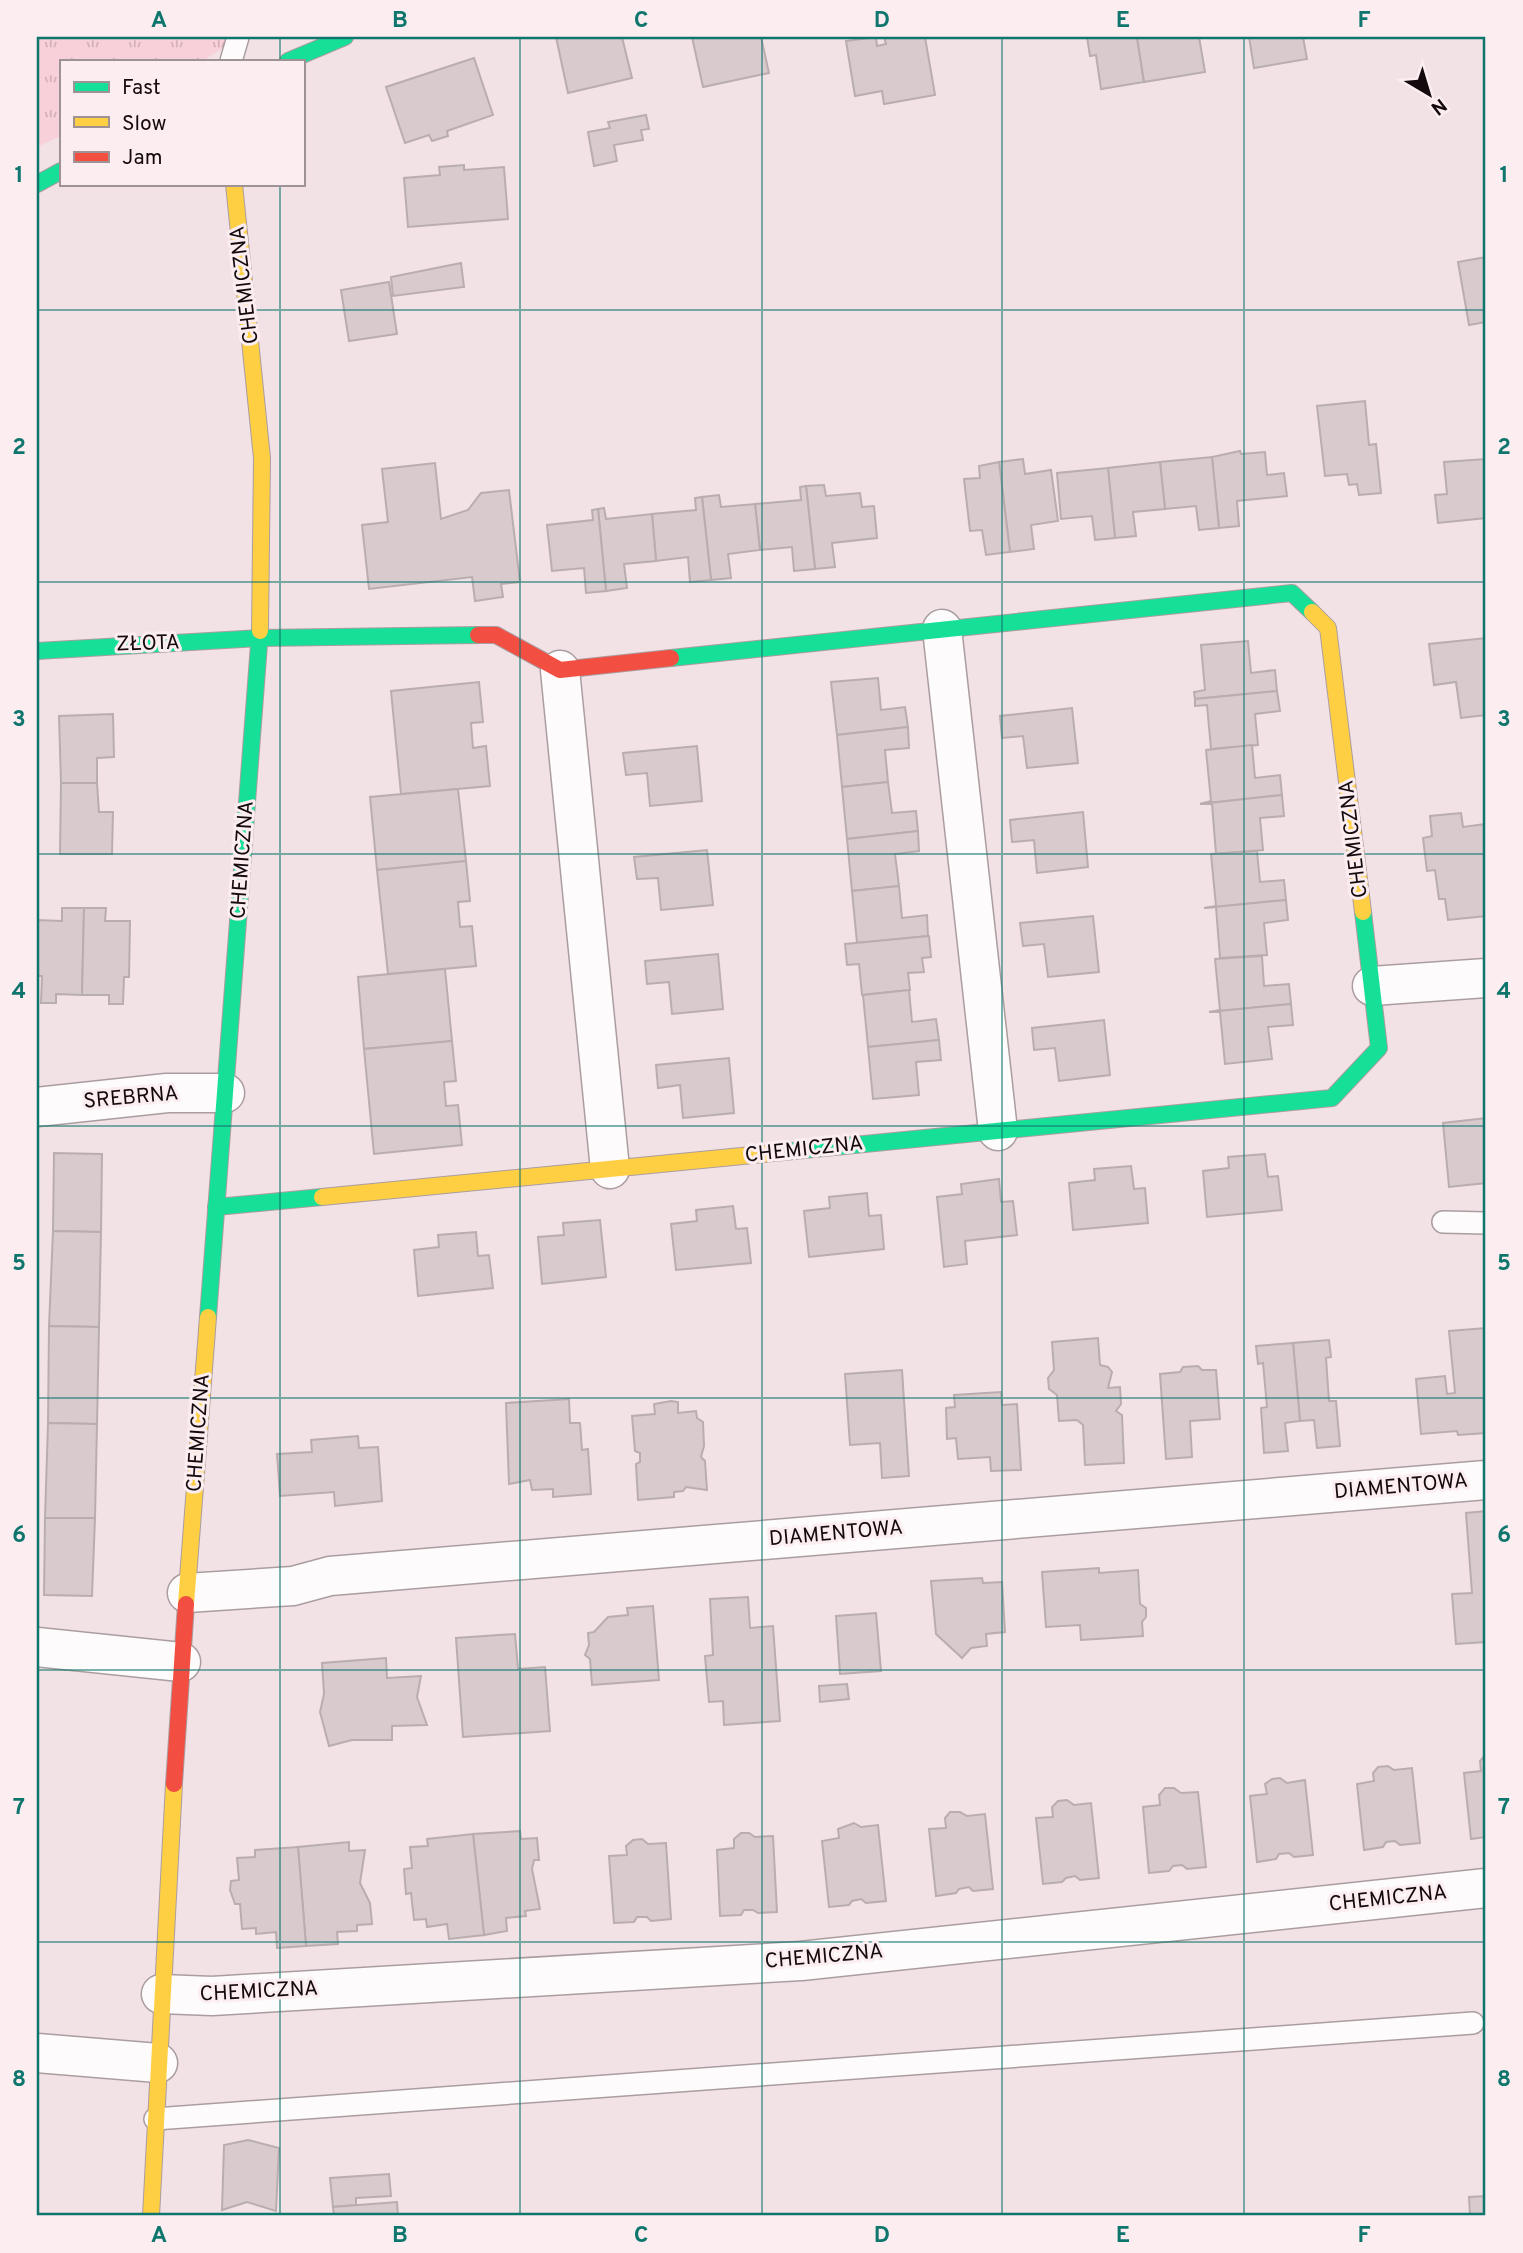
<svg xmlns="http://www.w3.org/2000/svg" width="1523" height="2253" font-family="Overpass,sans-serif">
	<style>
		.grass { fill: url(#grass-tufts) }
		.building { fill: #d8cacd; stroke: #baadaf; stroke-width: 2 }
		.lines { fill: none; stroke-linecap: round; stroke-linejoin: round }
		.lane-casing { stroke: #aa9da0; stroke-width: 24 }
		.street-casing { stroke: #aa9da0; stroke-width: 41 }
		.fast-casing { stroke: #aa9da0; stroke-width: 18 }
		.slow-casing { stroke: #aa9da0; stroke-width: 18 }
		.jam-casing { stroke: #aa9da0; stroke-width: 18 }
		.lane { stroke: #fdfbfb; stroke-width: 21 }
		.street { stroke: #fdfbfb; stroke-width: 38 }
		.fast { stroke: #16e098; stroke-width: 16 }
		.slow { stroke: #ffcf43; stroke-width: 16 }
		.jam { stroke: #f24e42; stroke-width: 16 }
		.grid { fill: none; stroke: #0f766e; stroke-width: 2; stroke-opacity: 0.55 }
		.labels { text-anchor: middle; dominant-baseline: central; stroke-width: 6; stroke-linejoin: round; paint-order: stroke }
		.street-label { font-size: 21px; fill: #140a0d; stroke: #fbedf0 }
		.neatline { fill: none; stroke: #0f766e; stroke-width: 2.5 }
		.grid-label { font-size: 23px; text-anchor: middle; font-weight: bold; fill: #0f766e }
	</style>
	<defs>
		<pattern id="grass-tufts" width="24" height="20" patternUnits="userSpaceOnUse" patternTransform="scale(1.75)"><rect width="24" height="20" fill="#f8d0d9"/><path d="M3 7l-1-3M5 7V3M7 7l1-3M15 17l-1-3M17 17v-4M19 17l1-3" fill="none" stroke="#d4b1b9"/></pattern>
	</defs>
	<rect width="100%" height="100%" fill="#f3e2e5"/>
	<polygon class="grass" points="37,37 242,37 202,61 61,61 61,136 37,147"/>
	<g class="building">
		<polygon points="556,37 622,37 632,78 568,93"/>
		<polygon points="692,37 761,37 769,73 703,87"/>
		<polygon points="876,37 877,46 886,44 884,37 925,37 935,95 884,104 882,91 855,96 846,41"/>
		<polygon points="1087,37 1137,37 1144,82 1101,89 1096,55 1090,56"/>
		<polygon points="1137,37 1199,37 1205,72 1144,82"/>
		<polygon points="1249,37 1303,37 1307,59 1254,68"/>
		<polygon points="474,58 493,115 447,131 448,136 432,141 429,135 405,143 386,87"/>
		<polygon points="646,115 649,129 641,130 643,140 614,145 617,161 594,166 588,132 610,128 608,122"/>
		<polygon points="464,165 464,170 504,167 508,219 408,227 404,178 440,175 439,167"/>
		<polygon points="1486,257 1486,322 1469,325 1458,262"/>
		<polygon points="461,263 464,287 393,296 391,277"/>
		<polygon points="389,282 397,334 349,341 341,290"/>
		<polygon points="1365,401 1369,445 1376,444 1381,493 1359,495 1357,484 1349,485 1347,474 1325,476 1317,406"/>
		<polygon points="1240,451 1241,454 1265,452 1267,475 1284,473 1287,496 1237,501 1239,526 1219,528 1212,457"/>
		<polygon points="1212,457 1219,528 1199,530 1196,506 1165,509 1160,462"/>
		<polygon points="1023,459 1025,474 1051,470 1058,521 1031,525 1034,549 1010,552 999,462"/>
		<polygon points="1486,459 1486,518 1438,523 1435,495 1447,494 1444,462"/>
		<polygon points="999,462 1010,552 986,555 982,530 970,531 964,479 980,478 979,466"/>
		<polygon points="1160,462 1165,509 1133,512 1136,536 1115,538 1108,468"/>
		<polygon points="435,463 441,519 468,510 481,493 509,490 520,582 501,584 503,597 475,601 472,577 369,589 362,525 388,522 382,469"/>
		<polygon points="1108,468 1115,538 1095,540 1092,516 1061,519 1057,473"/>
		<polygon points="824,485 826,496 860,493 862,507 874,506 877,538 832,543 835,567 815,569 806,486"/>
		<polygon points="806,486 815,569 794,571 792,547 760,550 755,504 801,500 800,487"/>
		<polygon points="719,495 721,507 755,504 760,550 728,554 731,578 711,580 702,497"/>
		<polygon points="702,497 711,580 690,582 688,557 656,561 652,514 696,510 695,498"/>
		<polygon points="604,508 606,519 652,514 656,561 624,564 627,588 606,591 598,509"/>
		<polygon points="598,509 606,591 586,593 584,568 552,571 547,525 593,520 592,510"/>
		<polygon points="1486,638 1486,715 1461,718 1456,682 1434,685 1429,644"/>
		<polygon points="1248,641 1251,673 1275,670 1277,691 1195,699 1194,692 1205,690 1201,645"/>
		<polygon points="878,678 881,710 905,707 908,727 837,735 831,682"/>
		<polygon points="479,682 483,722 471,723 473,748 486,746 490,786 401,794 391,691"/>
		<polygon points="1277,691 1280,711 1255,714 1258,745 1211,749 1207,705 1195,706 1195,699"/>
		<polygon points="1072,708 1078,763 1027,768 1023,736 1002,738 1000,716"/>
		<polygon points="113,714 114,757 97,758 97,783 61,783 59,716"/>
		<polygon points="908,727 909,748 885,750 888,782 842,787 837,735"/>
		<polygon points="1252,745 1255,778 1280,775 1282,795 1200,804 1211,801 1206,750"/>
		<polygon points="697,746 702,801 650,806 647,773 626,775 623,753"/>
		<polygon points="888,782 892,813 916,811 918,831 847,839 842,787"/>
		<polygon points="61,783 97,783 99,812 113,812 112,854 60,854"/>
		<polygon points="458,789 466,861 377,870 370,797"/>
		<polygon points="1282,795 1284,816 1260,818 1263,850 1216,854 1212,804 1200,804"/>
		<polygon points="1083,812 1088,867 1037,873 1034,840 1012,842 1010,820"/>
		<polygon points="1461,813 1463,827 1486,824 1486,916 1448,920 1445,899 1439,899 1435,870 1427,871 1423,838 1432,836 1430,816"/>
		<polygon points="918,831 919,851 895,854 899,886 852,891 847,839"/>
		<polygon points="707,850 713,905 661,910 658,878 637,879 634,857"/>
		<polygon points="1257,851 1260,882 1284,880 1286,900 1204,908 1216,906 1211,854"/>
		<polygon points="466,861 470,901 458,902 460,927 472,926 476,966 388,974 377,870"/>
		<polygon points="899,886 902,918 927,915 928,936 857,943 852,891"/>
		<polygon points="1286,900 1288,920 1264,923 1267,955 1220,958 1216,907 1204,908"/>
		<polygon points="62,908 84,908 82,995 56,994 56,1003 41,1003 42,976 37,976 37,920 62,921"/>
		<polygon points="84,908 106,908 105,921 130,921 129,977 124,977 123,1004 109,1004 109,995 82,995"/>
		<polygon points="1093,916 1099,972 1048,977 1044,944 1023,946 1020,923"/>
		<polygon points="929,936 931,957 922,958 924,972 908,973 910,990 862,995 859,964 847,965 845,944"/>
		<polygon points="718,954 723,1009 672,1014 669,982 647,984 645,961"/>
		<polygon points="1262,956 1264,986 1289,984 1291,1004 1209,1012 1220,1010 1215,959"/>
		<polygon points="445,969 452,1041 364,1049 358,977"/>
		<polygon points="909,990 912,1022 936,1019 939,1040 868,1047 863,995"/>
		<polygon points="1291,1004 1293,1025 1268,1027 1272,1059 1225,1064 1220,1012 1209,1012"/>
		<polygon points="1104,1020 1110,1075 1059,1081 1055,1048 1034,1050 1032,1028"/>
		<polygon points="939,1040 941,1060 916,1062 919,1095 873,1099 868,1047"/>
		<polygon points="452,1041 456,1081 444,1082 446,1106 458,1105 462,1145 374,1154 364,1049"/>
		<polygon points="729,1058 734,1113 683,1118 680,1085 658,1088 656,1065"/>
		<polygon points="1486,1118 1486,1183 1449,1187 1443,1123"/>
		<polygon points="54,1153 102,1154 101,1232 53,1231"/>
		<polygon points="1265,1154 1268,1177 1278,1176 1282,1210 1207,1217 1203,1171 1229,1168 1228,1157"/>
		<polygon points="1131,1166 1134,1189 1145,1188 1148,1223 1073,1230 1069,1183 1095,1180 1094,1169"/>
		<polygon points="999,1179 1001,1202 1013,1201 1017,1235 965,1241 967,1264 944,1267 937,1197 962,1194 961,1184"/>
		<polygon points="867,1193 869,1216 881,1215 884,1249 809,1257 804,1211 830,1208 829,1197"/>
		<polygon points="733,1206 736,1229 747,1228 751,1263 676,1270 671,1224 697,1221 696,1210"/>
		<polygon points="600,1220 606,1277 542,1284 538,1237 564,1235 563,1223"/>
		<polygon points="53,1231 101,1232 99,1327 49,1326"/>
		<polygon points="476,1232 478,1256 489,1255 493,1288 418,1296 414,1250 439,1247 438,1235"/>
		<polygon points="49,1326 99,1327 97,1424 48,1423"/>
		<polygon points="1486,1328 1486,1433 1458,1435 1457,1431 1421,1434 1416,1379 1445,1376 1447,1394 1455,1393 1449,1331"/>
		<polygon points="1098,1338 1100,1365 1108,1367 1112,1372 1108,1388 1120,1387 1121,1404 1116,1411 1122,1415 1124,1463 1085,1465 1083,1425 1077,1420 1059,1421 1057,1395 1049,1389 1048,1378 1054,1370 1052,1342"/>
		<polygon points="1329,1340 1331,1357 1326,1358 1329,1401 1336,1401 1340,1446 1317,1448 1314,1420 1300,1421 1293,1343"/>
		<polygon points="1293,1343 1300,1421 1285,1423 1288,1451 1264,1453 1261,1408 1267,1407 1263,1363 1258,1364 1256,1346"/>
		<polygon points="1198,1366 1202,1370 1216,1370 1220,1419 1190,1421 1192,1457 1166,1459 1160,1374 1180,1372 1183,1367"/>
		<polygon points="902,1370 909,1476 882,1478 880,1443 850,1445 845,1374"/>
		<polygon points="1001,1392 1002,1405 1017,1404 1021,1470 991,1471 990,1457 958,1459 956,1438 947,1439 946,1408 955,1407 954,1395"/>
		<polygon points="569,1399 570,1423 580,1423 582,1450 588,1449 591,1494 553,1497 553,1489 532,1490 530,1480 509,1484 506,1403"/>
		<polygon points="671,1401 678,1402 678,1413 696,1411 697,1418 703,1422 704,1446 701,1457 705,1461 707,1490 686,1487 683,1491 674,1492 674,1497 638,1500 636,1464 640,1462 640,1453 635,1451 632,1416 655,1414 654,1404"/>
		<polygon points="48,1423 97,1424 95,1518 45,1518"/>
		<polygon points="358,1436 359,1448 378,1447 382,1501 335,1506 334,1492 280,1496 277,1454 312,1452 311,1440"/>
		<polygon points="1486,1511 1486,1642 1456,1644 1452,1594 1472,1593 1466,1513"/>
		<polygon points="45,1518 95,1518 92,1596 44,1595"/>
		<polygon points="1099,1568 1099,1573 1138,1570 1140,1604 1146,1608 1146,1617 1142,1622 1143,1636 1081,1640 1080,1625 1046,1627 1042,1572"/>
		<polygon points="982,1578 983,1583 1002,1582 1005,1632 986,1634 987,1646 971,1648 962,1658 936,1634 931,1581"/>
		<polygon points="748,1597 750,1628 773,1626 780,1721 724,1725 723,1701 709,1702 705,1656 713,1655 710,1599"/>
		<polygon points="653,1606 659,1680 592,1685 590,1659 585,1655 589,1645 588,1633 594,1632 608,1617 628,1615 627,1608"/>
		<polygon points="876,1613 881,1671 840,1674 836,1616"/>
		<polygon points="515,1634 518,1669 545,1667 550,1731 463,1737 456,1638"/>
		<polygon points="386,1658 387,1678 421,1676 417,1697 427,1725 392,1726 392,1740 352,1740 329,1746 320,1712 324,1694 322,1663"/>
		<polygon points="847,1684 849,1699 820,1702 819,1686"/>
		<polygon points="1485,1755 1486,1837 1471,1839 1464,1773 1481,1771 1480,1761"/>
		<polygon points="1388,1766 1394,1770 1412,1768 1420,1843 1400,1845 1395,1841 1386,1842 1383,1847 1364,1850 1357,1784 1374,1781 1373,1773 1378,1767"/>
		<polygon points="1280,1778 1287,1783 1305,1780 1313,1855 1294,1857 1289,1853 1279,1854 1276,1859 1257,1862 1250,1796 1267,1794 1265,1784 1272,1779"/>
		<polygon points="1165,1788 1174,1788 1181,1793 1198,1792 1206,1867 1187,1869 1182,1865 1173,1866 1169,1871 1149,1873 1143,1807 1160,1805 1159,1795"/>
		<polygon points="1067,1800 1074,1805 1091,1803 1099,1878 1080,1880 1075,1876 1066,1878 1062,1882 1043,1884 1036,1818 1053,1817 1052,1807 1058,1801"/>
		<polygon points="950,1812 960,1812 967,1816 985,1814 993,1889 973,1891 969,1887 959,1889 956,1893 936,1896 929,1829 946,1828 945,1818"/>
		<polygon points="854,1823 861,1827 878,1825 886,1901 866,1903 861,1899 852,1901 849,1905 829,1907 822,1841 839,1838 838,1829"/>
		<polygon points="520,1831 521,1839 537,1838 539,1860 534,1860 532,1869 540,1909 525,1911 526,1916 506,1918 507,1931 484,1935 473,1834"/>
		<polygon points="741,1833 749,1833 755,1837 773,1836 777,1912 758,1913 753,1910 744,1910 741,1915 720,1916 717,1850 734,1848 734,1839"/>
		<polygon points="473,1834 484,1935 449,1939 447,1924 427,1927 426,1919 414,1920 411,1893 406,1894 404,1869 412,1868 410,1847 428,1846 427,1839"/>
		<polygon points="642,1839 648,1844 666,1843 671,1919 651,1921 647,1917 637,1917 634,1922 614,1923 609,1856 627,1855 626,1846 633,1840"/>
		<polygon points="349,1842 349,1851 365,1850 360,1883 370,1903 372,1924 357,1925 357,1931 337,1932 338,1944 306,1946 298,1847"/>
		<polygon points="298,1847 306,1946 277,1948 276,1932 256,1934 256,1928 242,1929 240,1904 235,1904 230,1890 231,1881 239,1880 237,1858 255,1857 255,1850"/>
		<polygon points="248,2140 279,2148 276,2211 247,2202 222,2210 224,2145"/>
		<polygon points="389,2174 391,2196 356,2198 356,2205 333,2207 330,2178"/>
		<polygon points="1486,2196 1486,2216 1470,2216 1469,2197"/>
		<polygon points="397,2202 398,2216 334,2216 333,2207"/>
	</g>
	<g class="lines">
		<defs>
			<g id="lane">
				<polyline points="231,61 238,37"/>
				<polyline points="1443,1222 1486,1223"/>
				<polyline points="155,2119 1473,2023"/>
			</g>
			<g id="street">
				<polyline points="942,629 998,1131"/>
				<polyline points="560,670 610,1169"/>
				<polyline points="1372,986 1486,978"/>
				<polyline points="37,1107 167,1093 225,1093"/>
				<polyline points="187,1593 293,1586 330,1576 1486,1480"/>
				<polyline points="37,1647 181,1662"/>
				<polyline points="161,1994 212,1996 801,1961 1486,1888"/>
				<polyline points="37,2053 158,2063"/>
			</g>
			<g id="fast">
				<polyline points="288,61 345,37"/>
				<polyline points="37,184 61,171"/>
				<polyline points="37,651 260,638 478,635"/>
				<polyline points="671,658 1292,593 1312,612"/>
				<polyline points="773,1153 1332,1098 1379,1048 1363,912"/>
				<polyline points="216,1207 322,1197"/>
				<polyline points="208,1317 260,631"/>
			</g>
			<g id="slow">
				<polyline points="234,184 262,458 260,631"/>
				<polyline points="1312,612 1328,628 1363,912"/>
				<polyline points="322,1197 773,1153"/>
				<polyline points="186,1604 208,1317"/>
				<polyline points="151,2216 174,1784"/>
			</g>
			<g id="jam">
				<polyline points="478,635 496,635 560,670 671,658"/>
				<polyline points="174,1784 186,1604"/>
			</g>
		</defs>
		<use href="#lane" class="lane-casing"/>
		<use href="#street" class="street-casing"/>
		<use href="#fast" class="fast-casing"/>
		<use href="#slow" class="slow-casing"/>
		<use href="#jam" class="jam-casing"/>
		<use href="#lane" class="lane"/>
		<use href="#street" class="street"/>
		<use href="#fast" class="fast"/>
		<use href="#slow" class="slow"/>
		<use href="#jam" class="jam"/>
	</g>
	<path class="grid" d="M280 37V61M520 37V2216M762 37V2216M1002 37V2216M1244 37V2216M280 184V2216M37 310H1486M37 582H1486M37 854H1486M37 1126H1486M37 1398H1486M37 1670H1486M37 1942H1486"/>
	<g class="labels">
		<g class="street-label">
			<text transform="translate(245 285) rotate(-97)">CHEMICZNA</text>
			<text transform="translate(148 644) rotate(-2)">ZŁOTA</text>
			<text transform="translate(1354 839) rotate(-97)">CHEMICZNA</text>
			<text transform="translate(243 860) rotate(-86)">CHEMICZNA</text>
			<text transform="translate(131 1098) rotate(-5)">SREBRNA</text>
			<text transform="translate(804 1150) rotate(-6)">CHEMICZNA</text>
			<text transform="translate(199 1433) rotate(-86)">CHEMICZNA</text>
			<text transform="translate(1401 1487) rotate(-5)">DIAMENTOWA</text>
			<text transform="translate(836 1534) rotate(-5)">DIAMENTOWA</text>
			<text transform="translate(1388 1899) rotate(-6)">CHEMICZNA</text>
			<text transform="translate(824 1957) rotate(-5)">CHEMICZNA</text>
			<text transform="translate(259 1992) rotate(-3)">CHEMICZNA</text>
		</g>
	</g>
	<rect width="1523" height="2253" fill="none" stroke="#fbedf0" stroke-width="77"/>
	<rect x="60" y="60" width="245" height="126" fill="#fbedf0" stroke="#9f9295" stroke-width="2"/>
	<rect x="74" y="82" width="35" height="10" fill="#16e098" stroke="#9f9295" stroke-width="2"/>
	<text x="122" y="94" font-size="21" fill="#140a0d">Fast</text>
	<rect x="74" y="117" width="35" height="10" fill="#ffcf43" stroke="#9f9295" stroke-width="2"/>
	<text x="122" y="130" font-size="21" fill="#140a0d">Slow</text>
	<rect x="74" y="152" width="35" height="10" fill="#f24e42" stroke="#9f9295" stroke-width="2"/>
	<text x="122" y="164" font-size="21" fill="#140a0d">Jam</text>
	<g transform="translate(1429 94) rotate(142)" stroke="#fbedf0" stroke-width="5" paint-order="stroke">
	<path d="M0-5L12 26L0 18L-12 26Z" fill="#140a0d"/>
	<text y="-10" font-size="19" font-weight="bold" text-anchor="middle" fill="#140a0d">N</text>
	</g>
	<rect x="38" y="38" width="1446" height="2176" class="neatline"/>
	<g class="grid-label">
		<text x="159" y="27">A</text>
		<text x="400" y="27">B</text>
		<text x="641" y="27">C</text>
		<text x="882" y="27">D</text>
		<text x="1123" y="27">E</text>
		<text x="1364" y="27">F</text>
		<text x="19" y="182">1</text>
		<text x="1504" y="182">1</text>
		<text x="19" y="454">2</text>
		<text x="1504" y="454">2</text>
		<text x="19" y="726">3</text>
		<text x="1504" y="726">3</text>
		<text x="19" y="998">4</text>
		<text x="1504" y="998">4</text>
		<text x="19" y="1270">5</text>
		<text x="1504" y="1270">5</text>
		<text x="19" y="1542">6</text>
		<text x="1504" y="1542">6</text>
		<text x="19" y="1814">7</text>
		<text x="1504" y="1814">7</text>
		<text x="19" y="2086">8</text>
		<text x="1504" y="2086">8</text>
		<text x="159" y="2242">A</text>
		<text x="400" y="2242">B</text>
		<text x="641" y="2242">C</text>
		<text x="882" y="2242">D</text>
		<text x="1123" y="2242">E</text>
		<text x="1364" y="2242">F</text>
	</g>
</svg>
